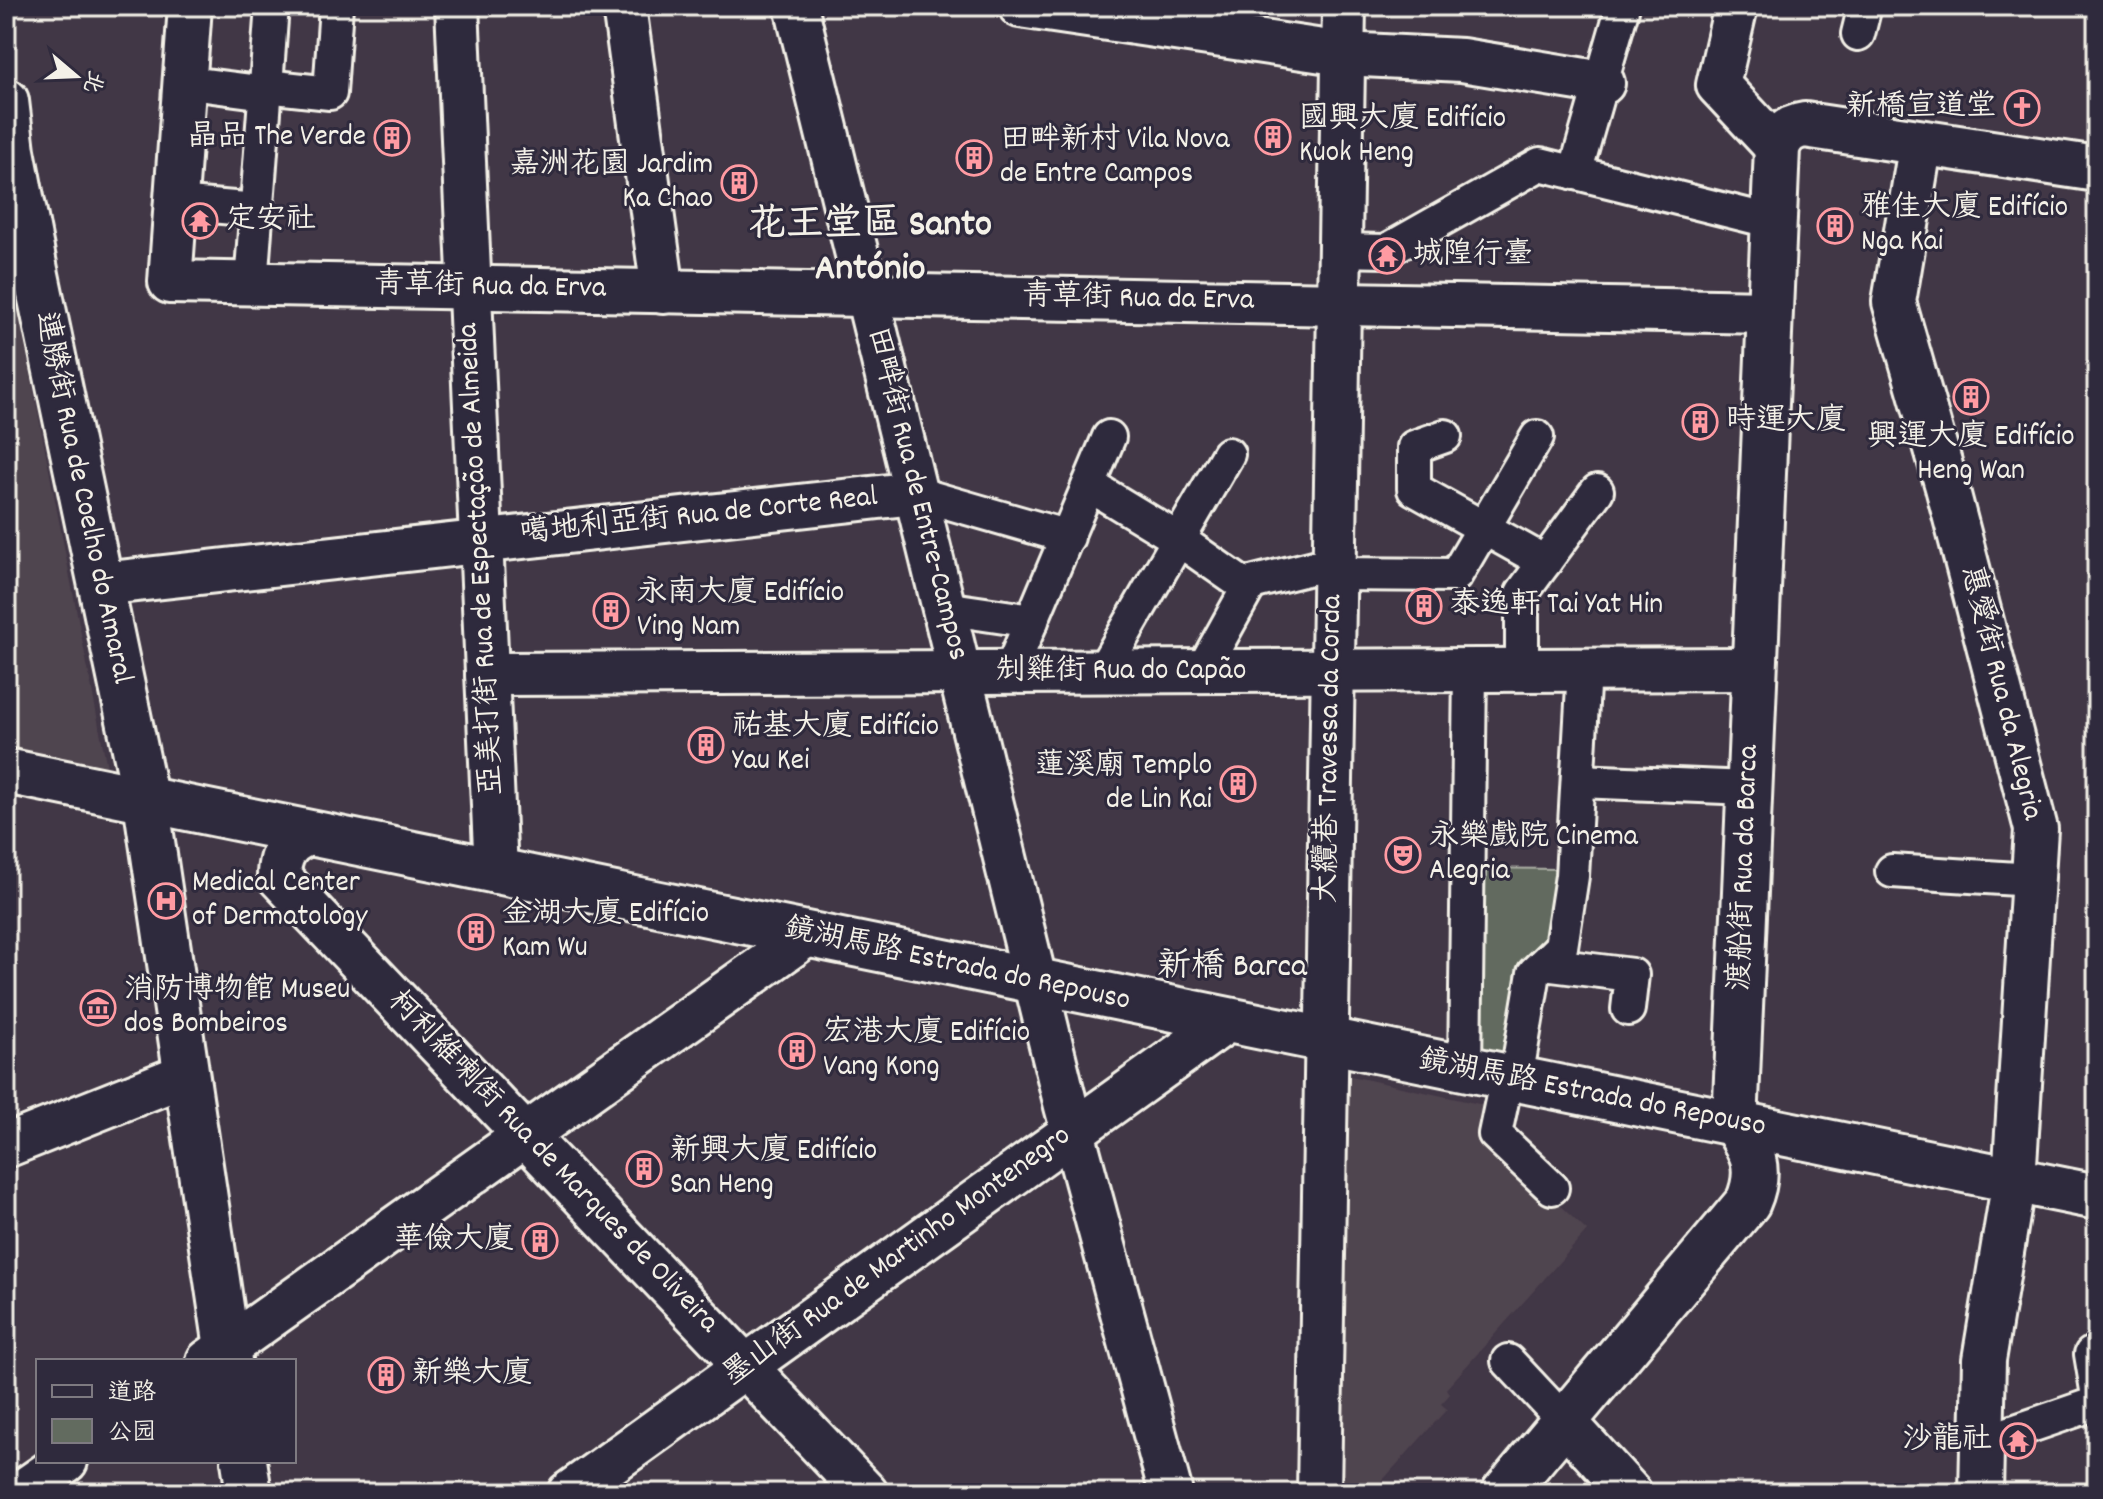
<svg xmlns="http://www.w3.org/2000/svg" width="2103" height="1499" font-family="Dekko,'LXGW WenKai TC',sans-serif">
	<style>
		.built { fill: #50444f }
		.green { fill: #626b5f; stroke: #abaea4; stroke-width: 2 }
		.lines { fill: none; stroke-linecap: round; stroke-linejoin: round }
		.pedestrian-casing { stroke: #f4f1e8; stroke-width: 38 }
		.minor-casing { stroke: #f4f1e8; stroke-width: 48 }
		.tertiary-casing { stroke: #f4f1e8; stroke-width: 50 }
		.pedestrian { stroke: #2f2a3d; stroke-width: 32 }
		.minor { stroke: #2f2a3d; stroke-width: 42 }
		.tertiary { stroke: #2f2a3d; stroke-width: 44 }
		.labels { text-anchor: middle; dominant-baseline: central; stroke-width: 6; stroke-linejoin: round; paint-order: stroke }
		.poi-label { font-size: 30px; fill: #f4f1e8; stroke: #2f2a3d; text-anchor: start }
		.street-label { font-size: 30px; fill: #f4f1e8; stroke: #2f2a3d }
		.quarter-label { font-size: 34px; fill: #f4f1e8; stroke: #2f2a3d }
		.district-label { font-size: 38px; font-weight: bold; fill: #f4f1e8; stroke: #2f2a3d }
	</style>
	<rect width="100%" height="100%" fill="#413746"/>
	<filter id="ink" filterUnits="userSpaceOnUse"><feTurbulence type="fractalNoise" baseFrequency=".0125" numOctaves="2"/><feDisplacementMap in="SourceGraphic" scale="16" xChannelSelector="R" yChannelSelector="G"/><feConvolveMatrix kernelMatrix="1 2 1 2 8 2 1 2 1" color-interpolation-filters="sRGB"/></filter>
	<g filter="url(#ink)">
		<g class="built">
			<polygon points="6,249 105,757 110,782 6,760"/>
			<polygon points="1346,1075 1493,1107 1489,1139 1587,1231 1446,1389 1450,1394 1441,1404 1447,1409 1371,1493 1334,1493"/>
		</g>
		<polygon class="green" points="1476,868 1562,869 1555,943 1510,1070 1471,1062"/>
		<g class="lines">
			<defs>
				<g id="pedestrian">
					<polyline points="1858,34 1865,6"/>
					<polyline points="205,85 266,93"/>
					<polyline points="266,86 330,93 336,6"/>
					<polyline points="1575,173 1623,6"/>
					<polyline points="176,203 257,210"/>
					<polyline points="1339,250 1386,251 1540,164 1774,222"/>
					<polyline points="251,284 272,6"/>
					<polyline points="1445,436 1414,447 1414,489 1545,562"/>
					<polyline points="1089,485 1178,539 1248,588 1202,671"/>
					<polyline points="915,493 1068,537"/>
					<polyline points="1334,574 1456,575 1537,437"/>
					<polyline points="1243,585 1334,562"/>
					<polyline points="944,608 1032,621"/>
					<polyline points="1522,669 1522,593 1597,491"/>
					<polyline points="1010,672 1109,437"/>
					<polyline points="1102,672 1228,454"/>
					<polyline points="1578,781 1749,788"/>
					<polyline points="1892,871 2033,880"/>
					<polyline points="1544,964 1632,975 1628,1009"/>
					<polyline points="1465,1069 1470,669"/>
					<polyline points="1507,1077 1495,1134 1552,1188"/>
					<polyline points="1516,1079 1534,973 1561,947 1572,876 1584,669"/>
					<polyline points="2091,1354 2097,1390"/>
					<polyline points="1508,1361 1564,1421"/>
					<polyline points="1981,1443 2097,1403"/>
				</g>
				<g id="minor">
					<polyline points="190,6 170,282 1769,312"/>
					<polyline points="457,6 496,872"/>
					<polyline points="624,6 663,292"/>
					<polyline points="796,6 1066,1106 1171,1493"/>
					<polyline points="1020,6 1343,54 1462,60 1603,83"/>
					<polyline points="1736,6 1718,85 1777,148"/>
					<polyline points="1921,142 1894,302 1947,487 2036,829 2014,1180 1984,1360 1981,1493"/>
					<polyline points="101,584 915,493"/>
					<polyline points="487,674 1755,669"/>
					<path d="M310 834C288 840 279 854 279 877L866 1493"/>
					<polyline points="6,1146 187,1074"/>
					<polyline points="208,1361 807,935"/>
					<polyline points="1564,1421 1630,1493"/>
					<polyline points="20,1493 66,1461"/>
					<polyline points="569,1493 1227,1021"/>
					<polyline points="1319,1493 1344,6"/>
				</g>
				<g id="tertiary">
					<polyline points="6,101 12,151 35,270 146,801 229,1361"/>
					<polyline points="6,771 2097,1197"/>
					<polyline points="244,1461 249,1493"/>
					<path d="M1504 1493 1748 1202C1762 1169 1753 1153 1735 1124L1777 148C1782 133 1791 127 1805 125L2097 169"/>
				</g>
			</defs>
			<use href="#pedestrian" class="pedestrian-casing"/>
			<use href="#minor" class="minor-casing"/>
			<use href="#tertiary" class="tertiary-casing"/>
			<use href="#pedestrian" class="pedestrian"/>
			<use href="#minor" class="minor"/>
			<use href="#tertiary" class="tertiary"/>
		</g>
	</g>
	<defs>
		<symbol id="church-ring" viewBox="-11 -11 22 22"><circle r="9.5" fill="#2f2a3d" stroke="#ff9aa2" stroke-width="1.5"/><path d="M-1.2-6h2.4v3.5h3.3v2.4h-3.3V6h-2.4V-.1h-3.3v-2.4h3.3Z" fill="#ff9aa2"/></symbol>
		<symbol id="building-ring" viewBox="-11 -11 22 22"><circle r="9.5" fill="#2f2a3d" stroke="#ff9aa2" stroke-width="1.5"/><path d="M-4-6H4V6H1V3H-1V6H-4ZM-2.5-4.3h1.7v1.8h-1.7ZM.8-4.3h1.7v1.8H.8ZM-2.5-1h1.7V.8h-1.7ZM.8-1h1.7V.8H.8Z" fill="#ff9aa2"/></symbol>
		<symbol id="temple-ring" viewBox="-11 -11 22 22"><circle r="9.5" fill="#2f2a3d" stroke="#ff9aa2" stroke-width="1.5"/><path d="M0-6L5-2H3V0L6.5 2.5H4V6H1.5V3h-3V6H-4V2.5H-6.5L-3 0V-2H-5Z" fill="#ff9aa2"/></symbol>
		<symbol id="theatre-ring" viewBox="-11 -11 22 22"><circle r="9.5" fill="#2f2a3d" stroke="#ff9aa2" stroke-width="1.5"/><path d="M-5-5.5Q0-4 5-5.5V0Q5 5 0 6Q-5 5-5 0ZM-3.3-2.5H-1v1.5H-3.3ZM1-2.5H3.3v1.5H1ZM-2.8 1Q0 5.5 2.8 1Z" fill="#ff9aa2"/></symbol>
		<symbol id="hospital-ring" viewBox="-11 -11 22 22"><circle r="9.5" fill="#2f2a3d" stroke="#ff9aa2" stroke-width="1.5"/><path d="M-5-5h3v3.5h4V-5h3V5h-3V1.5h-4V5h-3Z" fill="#ff9aa2"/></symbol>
		<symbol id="museum-ring" viewBox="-11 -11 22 22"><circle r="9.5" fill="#2f2a3d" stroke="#ff9aa2" stroke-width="1.5"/><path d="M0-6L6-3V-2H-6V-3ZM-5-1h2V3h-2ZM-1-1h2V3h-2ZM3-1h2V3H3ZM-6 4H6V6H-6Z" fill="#ff9aa2"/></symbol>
	</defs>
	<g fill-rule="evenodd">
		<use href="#church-ring" x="2002" y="88" width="40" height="40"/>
		<use href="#building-ring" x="1253" y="117" width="40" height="40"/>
		<use href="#building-ring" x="372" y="118" width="40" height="40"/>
		<use href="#building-ring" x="954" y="138" width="40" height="40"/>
		<use href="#building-ring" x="719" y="163" width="40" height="40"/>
		<use href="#temple-ring" x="180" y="201" width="40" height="40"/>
		<use href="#building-ring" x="1815" y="206" width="40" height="40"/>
		<use href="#temple-ring" x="1367" y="236" width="40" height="40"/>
		<use href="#building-ring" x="1951" y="377" width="40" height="40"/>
		<use href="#building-ring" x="1680" y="402" width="40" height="40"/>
		<use href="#building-ring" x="1404" y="586" width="40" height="40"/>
		<use href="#building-ring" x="591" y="591" width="40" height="40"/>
		<use href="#building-ring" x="686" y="725" width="40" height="40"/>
		<use href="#building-ring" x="1218" y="764" width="40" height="40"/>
		<use href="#theatre-ring" x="1383" y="835" width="40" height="40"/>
		<use href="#hospital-ring" x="146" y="881" width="40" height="40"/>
		<use href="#building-ring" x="456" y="912" width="40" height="40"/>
		<use href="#museum-ring" x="78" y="988" width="40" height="40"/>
		<use href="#building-ring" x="777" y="1031" width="40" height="40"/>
		<use href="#building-ring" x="624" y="1149" width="40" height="40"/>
		<use href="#building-ring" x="520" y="1221" width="40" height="40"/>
		<use href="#building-ring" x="366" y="1355" width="40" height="40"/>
		<use href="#temple-ring" x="1998" y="1421" width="40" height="40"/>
	</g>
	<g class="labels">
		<g class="poi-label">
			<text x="1996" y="108" text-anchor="end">新橋宣道堂</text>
			<text x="1299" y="120">國興大廈 Edifício<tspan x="1299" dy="34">Kuok Heng</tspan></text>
			<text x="366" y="138" text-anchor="end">晶品 The Verde</text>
			<text x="1000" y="141">田畔新村 Vila Nova<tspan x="1000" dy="34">de Entre Campos</tspan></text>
			<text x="713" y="166" text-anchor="end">嘉洲花園 Jardim<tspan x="713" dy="34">Ka Chao</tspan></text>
			<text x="1861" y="209">雅佳大廈 Edifício<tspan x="1861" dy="34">Nga Kai</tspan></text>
			<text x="226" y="221">定安社</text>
			<text x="1413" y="256">城隍行臺</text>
			<text x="1726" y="422">時運大廈</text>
			<text x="1971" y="438" text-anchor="middle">興運大廈 Edifício<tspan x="1971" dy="34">Heng Wan</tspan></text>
			<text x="637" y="594">永南大廈 Edifício<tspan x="637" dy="34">Ving Nam</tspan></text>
			<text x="1450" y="606">泰逸軒 Tai Yat Hin</text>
			<text x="732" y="728">祐基大廈 Edifício<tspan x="732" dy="34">Yau Kei</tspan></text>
			<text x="1212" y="767" text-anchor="end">蓮溪廟 Templo<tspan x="1212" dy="34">de Lin Kai</tspan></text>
			<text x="1429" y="838">永樂戲院 Cinema<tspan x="1429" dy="34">Alegria</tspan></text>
			<text x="192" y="884">Medical Center<tspan x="192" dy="34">of Dermatology</tspan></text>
			<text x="502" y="915">金湖大廈 Edifício<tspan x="502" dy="34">Kam Wu</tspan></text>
			<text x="124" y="991">消防博物館 Museu<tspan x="124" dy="34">dos Bombeiros</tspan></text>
			<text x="823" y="1034">宏港大廈 Edifício<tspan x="823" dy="34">Vang Kong</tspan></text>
			<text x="670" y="1152">新興大廈 Edifício<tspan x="670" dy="34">San Heng</tspan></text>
			<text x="514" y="1241" text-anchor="end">華儉大廈</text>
			<text x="412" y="1375">新樂大廈</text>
			<text x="1992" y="1441" text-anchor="end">沙龍社</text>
		</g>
		<g class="street-label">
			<text transform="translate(490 288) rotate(1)">青草街 Rua da Erva</text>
			<text transform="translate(1138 300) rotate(1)">青草街 Rua da Erva</text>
			<text transform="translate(916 494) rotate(76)">田畔街 Rua de Entre-Campos</text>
			<text transform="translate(82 498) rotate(78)">連勝街 Rua de Coelho do Amaral</text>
			<text transform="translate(699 517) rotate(-6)">噶地利亞街 Rua de Corte Real</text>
			<text transform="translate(482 559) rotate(-93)">亞美打街 Rua de Espectação de Almeida</text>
			<text x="1121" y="672">𠜎雞街 Rua do Capão</text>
			<text transform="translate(2000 693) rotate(76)">惠愛街 Rua da Alegria</text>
			<text transform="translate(1331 749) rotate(-89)">大纜巷 Travessa da Corda</text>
			<text transform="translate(1746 868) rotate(-88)">渡船街 Rua da Barca</text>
			<text transform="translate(957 966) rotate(12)">鏡湖馬路 Estrada do Repouso</text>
			<text transform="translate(1592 1095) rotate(11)">鏡湖馬路 Estrada do Repouso</text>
			<text transform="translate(552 1163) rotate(46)">柯利維喇街 Rua de Marques de Oliveira</text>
			<text transform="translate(898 1257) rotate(-36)">墨山街 Rua de Martinho Montenegro</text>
		</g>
		<g class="quarter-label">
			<text x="1232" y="968">新橋 Barca</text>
		</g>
		<g class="district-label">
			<text x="870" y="226">花王堂區 Santo<tspan x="870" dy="44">António</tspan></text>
		</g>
	</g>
	<rect width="2103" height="1499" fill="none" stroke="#2f2a3d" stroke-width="32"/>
	<rect x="16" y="16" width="2071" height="1467" fill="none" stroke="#f4f1e8" stroke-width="3" filter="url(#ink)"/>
	<rect x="36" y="1359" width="260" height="104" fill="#2f2a3d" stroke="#7e7a81" stroke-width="2"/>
	<rect x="52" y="1385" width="40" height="12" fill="#2f2a3d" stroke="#7e7a81" stroke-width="2"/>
	<text x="108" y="1399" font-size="24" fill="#f4f1e8">道路</text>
	<rect x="52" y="1419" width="40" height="24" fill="#626b5f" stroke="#7e7a81" stroke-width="2"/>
	<text x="108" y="1439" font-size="24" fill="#f4f1e8">公园</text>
	<g transform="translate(76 76) rotate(109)" stroke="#2f2a3d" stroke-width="6" paint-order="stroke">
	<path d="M0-6L14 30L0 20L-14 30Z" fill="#f4f1e8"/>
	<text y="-12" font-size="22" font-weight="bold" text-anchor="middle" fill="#f4f1e8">北</text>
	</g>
</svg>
